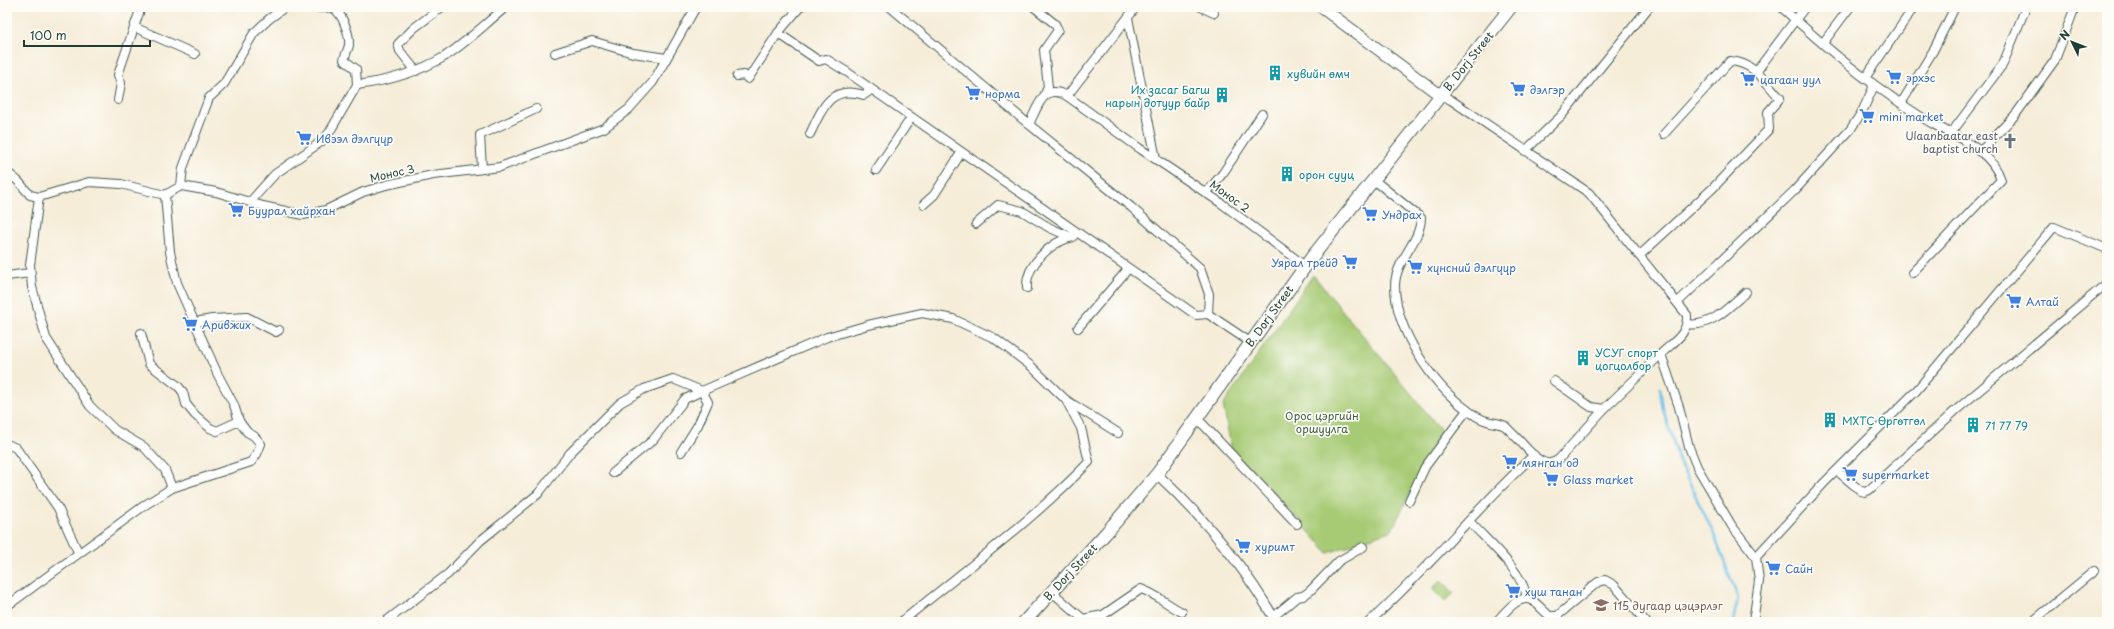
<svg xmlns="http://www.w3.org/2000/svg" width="2114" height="629" font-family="'Playpen Sans',sans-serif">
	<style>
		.green { fill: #a7cb75; stroke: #638454 }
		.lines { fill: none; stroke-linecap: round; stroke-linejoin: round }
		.stream { stroke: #6cc0e8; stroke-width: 2.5 }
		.minor-casing { stroke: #3f574d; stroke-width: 10 }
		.tertiary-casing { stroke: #3f574d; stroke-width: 11 }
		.secondary-casing { stroke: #3f574d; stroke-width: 13 }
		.primary-casing { stroke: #3f574d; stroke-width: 14 }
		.minor { stroke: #fff; stroke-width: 8 }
		.tertiary { stroke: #fff; stroke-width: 9 }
		.secondary { stroke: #fff; stroke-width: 11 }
		.primary { stroke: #fff; stroke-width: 12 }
		.labels { text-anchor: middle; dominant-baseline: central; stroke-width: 3.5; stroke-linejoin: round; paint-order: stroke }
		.street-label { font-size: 11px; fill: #1f3d34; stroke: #fdfcf7 }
		.culture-label { font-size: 11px; fill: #0d838f; stroke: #fdfcf7; text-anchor: start }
		.shop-label { font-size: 11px; fill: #366cbe; stroke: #fdfcf7; text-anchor: start }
		.worship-label { font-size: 11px; fill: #5b616d; stroke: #fdfcf7; text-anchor: end }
		.park-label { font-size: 11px; fill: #416044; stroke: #fdfcf7 }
		.education-label { font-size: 11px; fill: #785e54; stroke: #fdfcf7; text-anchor: start }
	</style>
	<rect width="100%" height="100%" fill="#fdfcf7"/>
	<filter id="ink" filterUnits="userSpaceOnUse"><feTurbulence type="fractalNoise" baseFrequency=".025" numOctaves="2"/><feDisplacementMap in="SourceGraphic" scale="8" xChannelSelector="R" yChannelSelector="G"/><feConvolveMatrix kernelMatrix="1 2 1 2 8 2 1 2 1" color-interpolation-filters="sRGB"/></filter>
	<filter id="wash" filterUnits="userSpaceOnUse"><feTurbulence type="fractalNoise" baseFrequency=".012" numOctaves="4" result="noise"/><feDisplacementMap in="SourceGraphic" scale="16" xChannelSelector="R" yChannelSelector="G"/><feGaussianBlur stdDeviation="0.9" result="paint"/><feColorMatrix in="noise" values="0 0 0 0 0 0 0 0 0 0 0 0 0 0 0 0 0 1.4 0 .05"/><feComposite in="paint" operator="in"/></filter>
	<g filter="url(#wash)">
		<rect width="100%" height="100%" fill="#f6edd9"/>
		<g class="green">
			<polygon points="1313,275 1441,430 1392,530 1328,553 1289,509 1232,452 1223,405"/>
			<polygon points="1441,580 1454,593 1445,602 1432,589"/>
		</g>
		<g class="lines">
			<polyline class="stream" points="1660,388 1663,409 1680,464 1713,532 1738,598 1733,622"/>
		</g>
	</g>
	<g filter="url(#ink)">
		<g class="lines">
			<defs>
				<g id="minor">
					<path d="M314 7C321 10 327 6 333 8 342 13 350 34 349 45 348 50 345 55 344 60L356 69 357 85C387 81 417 73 444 57 466 43 486 23 506 7"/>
					<polyline points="890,7 1026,122 1131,207 1200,268 1209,294 1208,314 1250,342"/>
					<polyline points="1034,7 1055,24 1058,30 1044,50 1048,87 1044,96"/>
					<polyline points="1136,7 1067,96 1139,148 1221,203 1305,266"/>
					<polyline points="1201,7 1214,13"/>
					<path d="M1781 7C1811 33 1840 61 1872 83 1892 97 1913 113 1935 125 1959 138 1992 151 2001 180L1912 273"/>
					<polyline points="1128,18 1156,159"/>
					<polyline points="134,27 195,54"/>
					<polyline points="778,33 819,61 826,59 847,72 1196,315 1208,314"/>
					<polyline points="1823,43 1850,7"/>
					<polyline points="555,53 592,41 633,53 666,58"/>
					<polyline points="416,71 400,51 398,44 414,28 442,7"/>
					<polyline points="1756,72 1805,7"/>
					<polyline points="737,76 744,75 748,79 778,33 800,7"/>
					<polyline points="1865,78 1914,7"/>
					<path d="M1440 95 1451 100 1589 193 1687 315C1688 335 1674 341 1661 354L1679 407 1689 447 1697 467 1732 526 1756 557"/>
					<polyline points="118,100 121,83 118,75 141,7"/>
					<polyline points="1902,102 1933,51 1955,7"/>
					<path d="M1029 124C1038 107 1043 82 1067 96"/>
					<polyline points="1952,132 2003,64 2026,7"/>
					<path d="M810 134C822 109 830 84 864 95L871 90"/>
					<polyline points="1525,151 1562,115 1649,7"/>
					<polyline points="1980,152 2016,114 2055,60 2075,7"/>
					<polyline points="482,169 480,135 536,109"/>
					<polyline points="876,170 911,118"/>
					<polyline points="7,172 18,181 30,195 39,197 89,182 121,184 165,195 181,186 216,192 263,206 303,215 326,210 363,192 386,185 433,175 500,167 604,128 629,109 653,82 696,7"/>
					<path d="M1374 180 1421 218C1420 243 1395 260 1395 286 1395 329 1432 384 1466 409 1472 414 1480 419 1487 421 1493 423 1500 423 1505 426 1509 430 1514 435 1518 439 1528 449 1544 473 1559 459L1604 409"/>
					<polyline points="181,186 183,168 209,98 224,84 254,33 269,19 285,7"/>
					<polyline points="1207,192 1223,173 1262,114"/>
					<polyline points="39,197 30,265 32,287 46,338 90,406 115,430 144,447 165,470 172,488"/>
					<polyline points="250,202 275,174 321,142 329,133 357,85"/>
					<polyline points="924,204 934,195 961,153"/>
					<polyline points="976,224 998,205 1022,211 1050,228 1071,237"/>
					<path d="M1640 255 1712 189 1769 129 1768 112 1780 98C1764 81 1755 63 1730 61L1664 134"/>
					<polyline points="7,276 30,273"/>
					<path d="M1027 288C1025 266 1051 241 1073 237"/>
					<polyline points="1678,302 1795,190 1850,130 1862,112 1873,88 1872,83"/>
					<polyline points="195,322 212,319 247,317 276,332 279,330"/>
					<path d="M1687 324C1711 328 1730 306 1746 292"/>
					<polyline points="1078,328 1128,269"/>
					<polyline points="141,333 149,364 178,386 183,392 186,404 195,415 210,428 217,431 239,421"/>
					<polyline points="1554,381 1591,407 1604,409 1661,354"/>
					<polyline points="1066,400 1118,433"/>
					<polyline points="1197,418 1297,524"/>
					<polyline points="7,444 16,448 58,508 78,552"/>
					<path d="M681 452 698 425 708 402 702 391 827 337 868 325 922 313 953 319 994 338 1031 366 1066 400 1081 428 1089 462C1032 521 965 570 901 622"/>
					<polyline points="1837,471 1861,491 1865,492 1869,490 1955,411 2107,283"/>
					<polyline points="613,473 653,440 685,399 702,391"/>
					<polyline points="1409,501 1425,467 1467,410"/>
					<path d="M1470 522C1488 542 1524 572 1527 599"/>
					<path d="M1052 592 1083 619 1103 615 1141 589C1156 594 1168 605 1182 612"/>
					<polyline points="7,606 145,505 172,488 251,462 257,454 261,444 254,436 247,432 239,421 234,405 218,375 177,283 170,252 165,195"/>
					<polyline points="1273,617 1297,597 1303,596 1310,591 1339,561 1363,547"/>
					<polyline points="385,622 448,574 480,541 538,494 570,453 620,403 644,389 673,379 702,391"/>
					<path d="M1369 622C1428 570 1476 508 1534 455"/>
					<path d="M1496 622C1504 614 1519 592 1533 601 1539 605 1544 612 1550 616H1557L1598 582 1605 580 1614 585 1646 622"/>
					<polyline points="1753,622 1759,581 1756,557 1824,483 1916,391 2054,227 2107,249"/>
					<polyline points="2032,622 2094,571"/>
				</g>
				<path id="tertiary" d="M1157 474C1203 517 1245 567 1276 622"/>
				<polyline id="secondary" points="1321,7 1440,95"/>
				<polyline id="primary" points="1024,622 1106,533 1157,474 1312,257 1511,7"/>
			</defs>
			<use href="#minor" class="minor-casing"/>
			<use href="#tertiary" class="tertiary-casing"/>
			<use href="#secondary" class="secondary-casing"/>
			<use href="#primary" class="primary-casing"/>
			<use href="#minor" class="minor"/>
			<use href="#tertiary" class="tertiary"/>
			<use href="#secondary" class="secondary"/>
			<use href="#primary" class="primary"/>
		</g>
	</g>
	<defs>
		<symbol id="building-bare" viewBox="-9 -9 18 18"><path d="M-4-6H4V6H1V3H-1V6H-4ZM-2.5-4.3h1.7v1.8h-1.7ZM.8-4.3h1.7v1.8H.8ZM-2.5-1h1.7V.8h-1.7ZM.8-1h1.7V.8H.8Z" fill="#0f9aa8" stroke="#fdfcf7" stroke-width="2.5" paint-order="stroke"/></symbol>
		<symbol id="supermarket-bare" viewBox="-9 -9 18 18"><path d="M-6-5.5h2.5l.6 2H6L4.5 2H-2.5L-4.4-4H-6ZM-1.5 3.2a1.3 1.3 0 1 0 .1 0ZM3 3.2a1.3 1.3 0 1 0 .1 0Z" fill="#3f7fe0" stroke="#fdfcf7" stroke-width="2.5" paint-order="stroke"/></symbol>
		<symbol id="church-bare" viewBox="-9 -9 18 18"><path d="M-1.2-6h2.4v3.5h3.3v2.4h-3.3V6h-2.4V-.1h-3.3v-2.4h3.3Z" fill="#6b7280" stroke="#fdfcf7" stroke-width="2.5" paint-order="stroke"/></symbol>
		<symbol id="school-bare" viewBox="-9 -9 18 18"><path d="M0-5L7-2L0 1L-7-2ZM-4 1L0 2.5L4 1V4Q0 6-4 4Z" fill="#8d6e63" stroke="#fdfcf7" stroke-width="2.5" paint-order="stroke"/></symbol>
	</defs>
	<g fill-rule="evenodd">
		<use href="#building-bare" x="1264" y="62" width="22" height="22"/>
		<use href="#supermarket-bare" x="1883" y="66" width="22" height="22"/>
		<use href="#supermarket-bare" x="1737" y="68" width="22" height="22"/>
		<use href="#supermarket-bare" x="1507" y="78" width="22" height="22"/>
		<use href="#supermarket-bare" x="962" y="82" width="22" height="22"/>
		<use href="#building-bare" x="1211" y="84" width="22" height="22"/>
		<use href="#supermarket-bare" x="1856" y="105" width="22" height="22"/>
		<use href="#supermarket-bare" x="293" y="127" width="22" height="22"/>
		<use href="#church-bare" x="1999" y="130" width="22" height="22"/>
		<use href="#building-bare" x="1276" y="163" width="22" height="22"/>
		<use href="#supermarket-bare" x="225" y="199" width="22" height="22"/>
		<use href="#supermarket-bare" x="1359" y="203" width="22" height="22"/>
		<use href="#supermarket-bare" x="1339" y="251" width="22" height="22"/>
		<use href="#supermarket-bare" x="1404" y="256" width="22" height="22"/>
		<use href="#supermarket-bare" x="2003" y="290" width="22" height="22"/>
		<use href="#supermarket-bare" x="179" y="313" width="22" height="22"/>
		<use href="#building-bare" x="1572" y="347" width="22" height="22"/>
		<use href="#building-bare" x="1819" y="409" width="22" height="22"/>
		<use href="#building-bare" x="1962" y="414" width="22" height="22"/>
		<use href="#supermarket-bare" x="1499" y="451" width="22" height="22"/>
		<use href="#supermarket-bare" x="1839" y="463" width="22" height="22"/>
		<use href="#supermarket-bare" x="1540" y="468" width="22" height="22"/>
		<use href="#supermarket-bare" x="1232" y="535" width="22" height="22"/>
		<use href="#supermarket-bare" x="1762" y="557" width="22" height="22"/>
		<use href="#supermarket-bare" x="1502" y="580" width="22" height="22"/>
		<use href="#school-bare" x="1590" y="594" width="22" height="22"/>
	</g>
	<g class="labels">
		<g class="street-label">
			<text transform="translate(1468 61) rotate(-51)">B. Dorj Street</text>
			<text transform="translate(392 173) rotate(-13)">Монос 3</text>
			<text transform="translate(1230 196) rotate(36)">Монос 2</text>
			<text transform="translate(1269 316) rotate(-54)">B. Dorj Street</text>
			<text transform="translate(1070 572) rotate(-47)">B. Dorj Street</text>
		</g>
		<g class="culture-label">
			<text x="1287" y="73">хувийн өмч</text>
			<text x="1210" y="89" text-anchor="end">Их засаг Багш<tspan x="1210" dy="13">нарын дотуур байр</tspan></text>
			<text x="1299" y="174">орон сууц</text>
			<text x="1595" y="352">УСУГ спорт<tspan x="1595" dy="13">цогцолбор</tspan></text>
			<text x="1842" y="420">МХТС Өргөтгөл</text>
			<text x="1985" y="425">71 77 79</text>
		</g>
		<g class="shop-label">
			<text x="1906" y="77">эрхэс</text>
			<text x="1760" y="79">цагаан уул</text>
			<text x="1530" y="89">дэлгэр</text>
			<text x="985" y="93">норма</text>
			<text x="1879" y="116">mini market</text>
			<text x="316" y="138">Ивээл дэлгүүр</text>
			<text x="248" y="210">Буурал хайрхан</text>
			<text x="1382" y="214">Ундрах</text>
			<text x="1338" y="262" text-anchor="end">Уярал трейд</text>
			<text x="1427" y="267">хүнсний дэлгүүр</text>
			<text x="2026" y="301">Алтай</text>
			<text x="202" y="324">Аривжих</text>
			<text x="1522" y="462">мянган од</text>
			<text x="1862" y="474">supermarket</text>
			<text x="1563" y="479">Glass market</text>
			<text x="1255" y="546">хуримт</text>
			<text x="1785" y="568">Сайн</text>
			<text x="1525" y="591">хуш танан</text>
		</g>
		<g class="worship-label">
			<text x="1998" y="135">Ulaanbaatar east<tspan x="1998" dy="13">baptist church</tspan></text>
		</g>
		<g class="park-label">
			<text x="1322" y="415">Орос цэргийн<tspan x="1322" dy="13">оршуулга</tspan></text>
		</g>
		<g class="education-label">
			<text x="1613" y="605">115 дугаар цэцэрлэг</text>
		</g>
	</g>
	<rect width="2114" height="629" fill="none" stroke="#fdfcf7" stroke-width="24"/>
	<g transform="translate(2072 42) rotate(313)" stroke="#fdfcf7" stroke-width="3" paint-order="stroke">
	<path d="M0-3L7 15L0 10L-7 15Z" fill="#1f3d34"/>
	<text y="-6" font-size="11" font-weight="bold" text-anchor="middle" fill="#1f3d34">N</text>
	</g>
	<path d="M24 40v6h126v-6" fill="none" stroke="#1f3d34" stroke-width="2"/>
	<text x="30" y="40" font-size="12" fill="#1f3d34" stroke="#fdfcf7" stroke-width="3" paint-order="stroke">100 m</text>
</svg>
